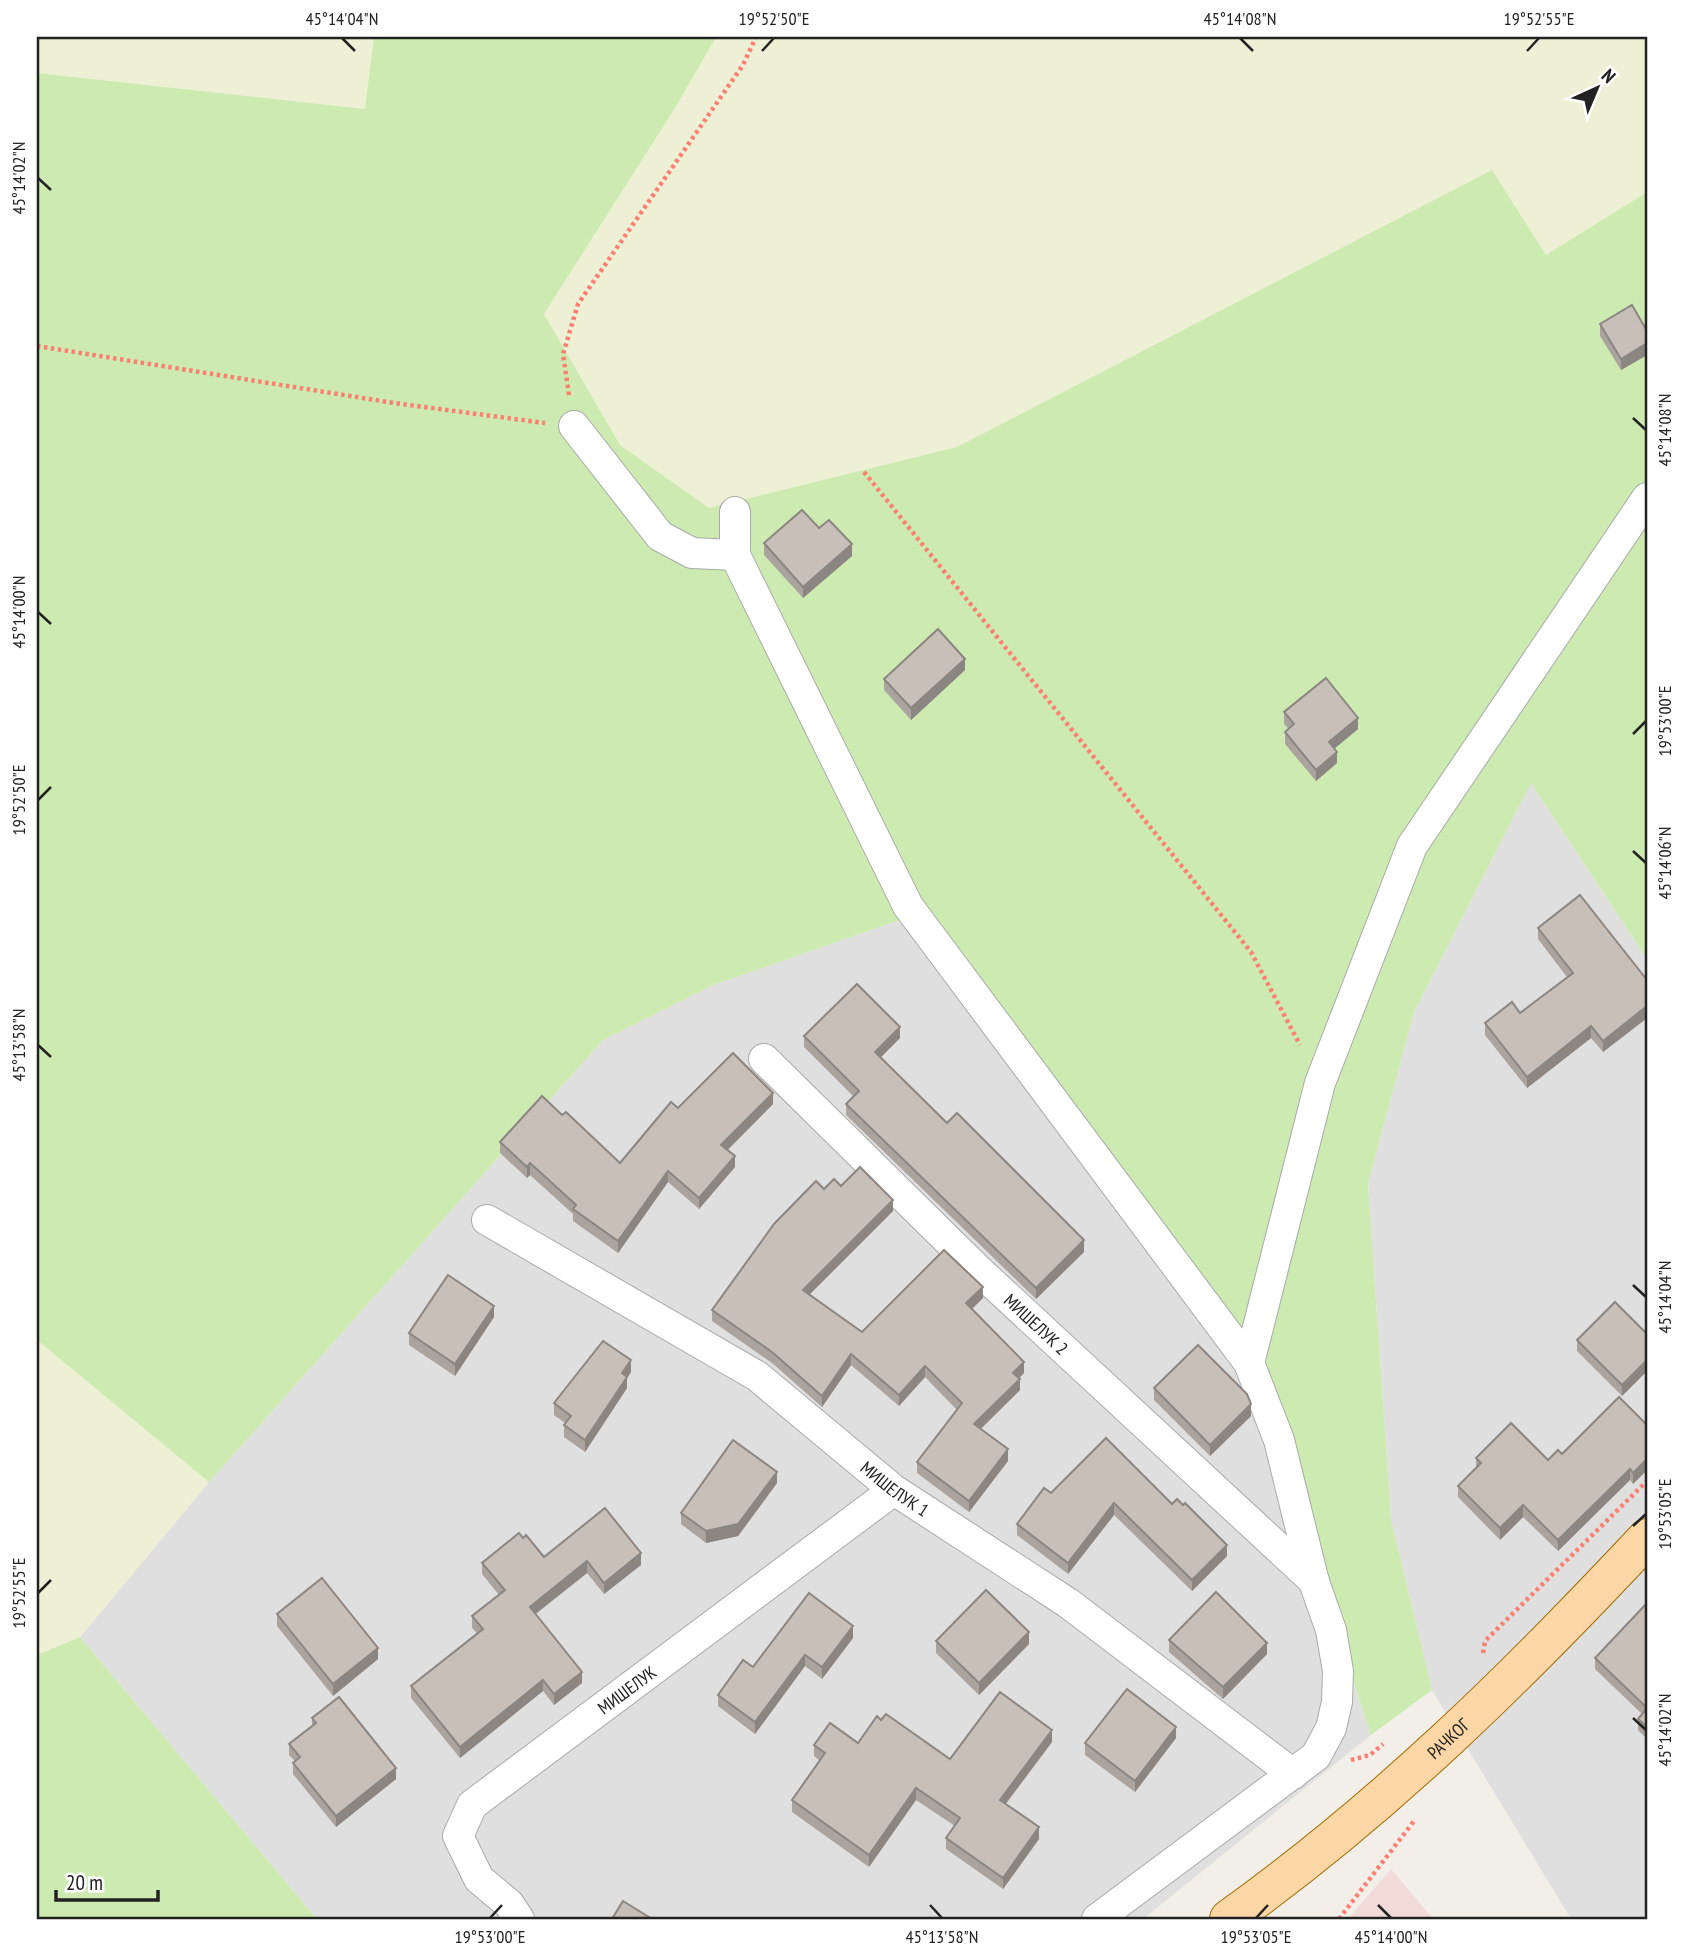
<svg xmlns="http://www.w3.org/2000/svg" width="1684" height="1956" font-family="'PT Sans Narrow',sans-serif">
	<style>
		.residential { fill: #e0dfdf }
		.commercial { fill: #f2dad9 }
		.farmland { fill: #eef0d5 }
		.grass { fill: #cdebb0 }
		.lines { fill: none; stroke-linecap: round; stroke-linejoin: round }
		.street-casing { stroke: #a9a9a9; stroke-width: 32 }
		.primary-casing { stroke: #a06b00; stroke-width: 40 }
		.path { stroke: #fa8072; stroke-width: 4.5; stroke-dasharray: 3.5 3.5; stroke-linecap: butt }
		.street { stroke: #fff; stroke-width: 30 }
		.primary { stroke: #fcd6a4; stroke-width: 38 }
		.wall { fill: #aba49e }
		.shaded-wall { fill: #8b8681 }
		.building { fill: #c7bfb8; stroke: #8b8681; stroke-width: 2 }
		.ticks { fill: none; stroke: #222; stroke-width: 2.5 }
		.labels { text-anchor: middle; dominant-baseline: central; stroke-width: 6; stroke-linejoin: round; paint-order: stroke }
		.street-label { font-size: 18px; fill: #222; stroke: #fff }
		.neatline { fill: none; stroke: #222; stroke-width: 2.5 }
		.ticks-label { font-size: 18px; text-anchor: middle; fill: #222 }
	</style>
	<rect width="100%" height="100%" fill="#f2efe9"/>
	<g class="residential">
		<polygon points="1531,783 1647,959 1647,1919 1571,1919 1432,1690 1391,1519 1368,1184 1414,1012"/>
		<polygon points="917,914 1252,1370 1371,1735 1143,1919 317,1919 80,1637 209,1482 603,1040 713,985"/>
	</g>
	<polygon class="commercial" points="1391,1869 1433,1919 1348,1919"/>
	<g class="farmland">
		<polygon points="37,37 374,37 366,109 37,73"/>
		<polygon points="716,37 1647,37 1647,192 1546,255 1492,170 957,447 709,508 620,445 544,314 675,108"/>
		<polygon points="37,1340 209,1482 80,1637 37,1655"/>
	</g>
	<g class="grass">
		<polygon points="374,37 716,37 675,108 544,314 620,445 709,508 957,447 1492,170 1546,255 1647,192 1647,959 1531,783 1414,1012 1368,1184 1391,1519 1432,1690 1371,1735 1252,1370 917,914 713,985 603,1040 209,1482 37,1340 37,73 365,109"/>
		<polygon points="80,1637 317,1919 37,1919 37,1655"/>
	</g>
	<g class="lines">
		<defs>
			<g id="street">
				<polyline points="574,426 660,536 692,553 735,555"/>
				<polyline points="735,512 735,555 908,906 1249,1363 1279,1440 1314,1582 1331,1630 1338,1671 1337,1702 1331,1728 1316,1756 1097,1919"/>
				<path id="s1" d="M764 1059 976 1268 1314 1581"/>
				<path id="s2" d="M487 1220 757 1376 894 1490 1068 1603 1293 1774"/>
				<polyline points="1249,1363 1320,1083 1412,846 1647,498"/>
				<path id="s3" d="M519 1919 509 1904 479 1879 458 1836 472 1805 894 1490"/>
			</g>
			<g id="primary">
				<path id="s4" d="M1229 1919C1385 1807 1516 1678 1647 1538"/>
			</g>
		</defs>
		<use href="#street" class="street-casing"/>
		<use href="#primary" class="primary-casing"/>
		<g class="path">
			<polyline points="37,346 394,403 545,423"/>
			<polyline points="569,395 563,354 578,304 743,65 756,37"/>
			<polyline points="864,472 1251,952 1300,1045"/>
			<polyline points="1483,1653 1485,1641 1647,1481"/>
			<polyline points="1351,1760 1370,1755 1383,1744"/>
			<polyline points="1339,1919 1414,1821"/>
		</g>
		<use href="#street" class="street"/>
		<use href="#primary" class="primary"/>
	</g>
	<g class="wall">
		<polygon points="1600,324 1647,331 1647,355 1621,370 1600,336"/>
		<polygon points="819,528 852,556 803,598 764,555 764,543"/>
		<polygon points="965,670 911,720 884,690 884,679"/>
		<polygon points="1284,712 1358,729 1335,748 1337,763 1316,781 1285,744 1285,732 1289,729 1284,724"/>
		<polygon points="1538,928 1647,980 1647,1018 1603,1052 1591,1038 1527,1088 1485,1035 1485,1023 1520,1013 1567,977 1538,939"/>
		<polygon points="804,1036 900,1038 881,1057 947,1123 1084,1252 1036,1299 846,1115 846,1104 853,1096 804,1047"/>
		<polygon points="773,1104 728,1150 735,1167 699,1209 668,1182 618,1253 573,1221 573,1214 530,1175 527,1178 500,1153 500,1142 562,1115 620,1163 678,1108"/>
		<polygon points="841,1186 893,1211 809,1295 862,1332 983,1298 971,1309 1024,1373 1019,1378 1020,1390 981,1429 1008,1461 969,1512 917,1473 917,1462 957,1410 925,1377 899,1406 851,1365 822,1407 772,1363 712,1321 712,1310 824,1189"/>
		<polygon points="494,1317 455,1376 409,1345 409,1333"/>
		<polygon points="1647,1334 1647,1371 1622,1396 1577,1351 1577,1340"/>
		<polygon points="631,1372 627,1378 627,1388 585,1452 564,1437 564,1425 565,1423 554,1415 554,1403"/>
		<polygon points="1154,1388 1251,1416 1210,1456 1154,1400"/>
		<polygon points="1647,1425 1647,1470 1633,1484 1630,1480 1558,1551 1523,1517 1500,1540 1458,1497 1458,1486 1476,1468 1476,1458 1548,1460 1562,1454"/>
		<polygon points="777,1483 738,1536 706,1543 681,1524 681,1513"/>
		<polygon points="1051,1493 1172,1504 1227,1556 1192,1591 1114,1515 1068,1574 1017,1535 1017,1524"/>
		<polygon points="544,1557 641,1565 604,1594 587,1573 536,1614 582,1683 554,1705 543,1691 460,1758 411,1698 411,1686 477,1633 472,1628 472,1616 499,1595 482,1574 482,1563"/>
		<polygon points="1647,1603 1647,1739 1638,1730 1638,1719 1642,1714 1595,1669 1595,1658"/>
		<polygon points="277,1614 378,1659 333,1696 277,1626"/>
		<polygon points="853,1638 822,1679 805,1666 755,1734 718,1706 718,1695 753,1667"/>
		<polygon points="1169,1640 1267,1654 1223,1699 1169,1652"/>
		<polygon points="936,1641 1029,1644 979,1695 936,1653"/>
		<polygon points="312,1718 396,1779 336,1827 293,1774 293,1763 295,1761 289,1755 289,1744 312,1726"/>
		<polygon points="881,1720 950,1759 1052,1742 1006,1804 1039,1839 1003,1889 946,1849 946,1838 955,1826 916,1800 869,1867 792,1812 792,1800 820,1761 814,1756 814,1745 858,1743"/>
		<polygon points="1176,1738 1135,1792 1085,1755 1085,1743"/>
	</g>
	<g class="shaded-wall">
		<polygon points="1647,343 1647,355 1621,370 1621,359"/>
		<polygon points="852,544 852,556 803,598 803,587"/>
		<polygon points="965,659 965,670 911,720 911,708"/>
		<polygon points="1358,718 1358,729 1329,753 1329,742"/>
		<polygon points="1337,752 1337,763 1316,781 1316,770"/>
		<polygon points="1647,1006 1647,1018 1603,1052 1603,1041"/>
		<polygon points="1591,1026 1591,1038 1527,1088 1527,1077"/>
		<polygon points="900,1027 900,1038 875,1063 875,1052"/>
		<polygon points="773,1093 773,1104 721,1156 721,1145"/>
		<polygon points="735,1156 735,1167 699,1209 699,1198"/>
		<polygon points="530,1163 530,1175 527,1178 527,1167"/>
		<polygon points="668,1171 668,1182 618,1253 618,1241"/>
		<polygon points="893,1200 893,1211 803,1301 803,1290"/>
		<polygon points="1084,1240 1084,1252 1036,1299 1036,1288"/>
		<polygon points="983,1287 983,1298 966,1315 966,1303"/>
		<polygon points="494,1306 494,1317 455,1376 455,1364"/>
		<polygon points="851,1354 851,1365 822,1407 822,1396"/>
		<polygon points="631,1360 631,1372 627,1378 627,1388 585,1452 585,1440 622,1373"/>
		<polygon points="1647,1360 1647,1371 1622,1396 1622,1385"/>
		<polygon points="1024,1362 1024,1373 1013,1384 1013,1373"/>
		<polygon points="925,1366 925,1377 899,1406 899,1395"/>
		<polygon points="1020,1379 1020,1390 974,1435 974,1424"/>
		<polygon points="1251,1404 1251,1416 1210,1456 1210,1445"/>
		<polygon points="1008,1449 1008,1461 969,1512 969,1501"/>
		<polygon points="1647,1459 1647,1470 1633,1484 1633,1473"/>
		<polygon points="1630,1469 1630,1480 1558,1551 1558,1540"/>
		<polygon points="777,1472 777,1483 738,1536 706,1543 706,1531"/>
		<polygon points="1114,1503 1114,1515 1068,1574 1068,1563"/>
		<polygon points="1523,1505 1523,1517 1500,1540 1500,1528"/>
		<polygon points="1227,1545 1227,1556 1192,1591 1192,1580"/>
		<polygon points="641,1553 641,1565 604,1594 604,1583"/>
		<polygon points="587,1561 587,1573 530,1618 530,1607"/>
		<polygon points="853,1626 853,1638 822,1679 822,1667"/>
		<polygon points="1029,1632 1029,1644 979,1695 979,1683"/>
		<polygon points="1267,1643 1267,1654 1223,1699 1223,1687"/>
		<polygon points="378,1648 378,1659 333,1696 333,1684"/>
		<polygon points="805,1655 805,1666 755,1734 755,1722"/>
		<polygon points="582,1672 582,1683 554,1705 554,1694"/>
		<polygon points="543,1680 543,1691 460,1758 460,1747"/>
		<polygon points="1176,1727 1176,1738 1135,1792 1135,1781"/>
		<polygon points="1052,1730 1052,1742 1000,1811 1000,1800"/>
		<polygon points="396,1768 396,1779 336,1827 336,1816"/>
		<polygon points="916,1788 916,1800 869,1867 869,1855"/>
		<polygon points="1039,1827 1039,1839 1003,1889 1003,1878"/>
	</g>
	<g class="building">
		<polygon points="1632,305 1647,331 1647,343 1621,359 1600,324"/>
		<polygon points="802,510 819,528 829,520 852,544 803,587 764,543"/>
		<polygon points="938,629 965,659 911,708 884,679"/>
		<polygon points="1326,678 1358,718 1329,742 1337,752 1316,770 1285,732 1294,724 1284,712"/>
		<polygon points="1580,895 1647,980 1647,1006 1603,1041 1591,1026 1527,1077 1485,1023 1512,1002 1520,1013 1573,973 1538,928"/>
		<polygon points="857,984 900,1027 875,1052 947,1123 957,1113 1084,1240 1036,1288 846,1104 859,1091 804,1036"/>
		<polygon points="733,1053 773,1093 721,1145 735,1156 699,1198 668,1171 618,1241 573,1209 576,1205 530,1163 527,1167 500,1142 542,1096 562,1115 566,1112 620,1163 671,1102 678,1108"/>
		<polygon points="860,1167 893,1200 803,1290 862,1332 944,1250 983,1287 966,1303 1024,1362 1013,1373 1020,1379 974,1424 1008,1449 969,1501 917,1462 962,1403 925,1366 899,1395 851,1354 822,1396 772,1352 712,1310 774,1224 816,1181 824,1189 834,1179 841,1186"/>
		<polygon points="448,1275 494,1306 455,1364 409,1333"/>
		<polygon points="1615,1302 1647,1334 1647,1360 1622,1385 1577,1340"/>
		<polygon points="603,1341 631,1360 622,1373 627,1377 585,1440 564,1425 571,1416 554,1403"/>
		<polygon points="1198,1345 1247,1394 1251,1404 1210,1445 1154,1388"/>
		<polygon points="1619,1397 1647,1425 1647,1459 1633,1473 1630,1469 1558,1540 1523,1505 1500,1528 1458,1486 1481,1463 1476,1458 1511,1423 1548,1460 1558,1450 1562,1454"/>
		<polygon points="1106,1438 1172,1504 1177,1499 1183,1505 1185,1503 1227,1545 1192,1580 1114,1503 1068,1563 1017,1524 1044,1488 1051,1493"/>
		<polygon points="733,1440 777,1472 738,1524 706,1531 681,1513"/>
		<polygon points="605,1508 641,1553 604,1583 587,1561 530,1607 582,1672 554,1694 543,1680 460,1747 411,1686 483,1629 472,1616 505,1590 482,1563 519,1533 523,1538 526,1535 544,1557"/>
		<polygon points="322,1578 378,1648 333,1684 277,1614"/>
		<polygon points="986,1590 1029,1632 979,1683 936,1641"/>
		<polygon points="1216,1592 1267,1643 1223,1687 1169,1640"/>
		<polygon points="809,1593 853,1626 822,1667 805,1655 755,1722 718,1695 743,1660 753,1667"/>
		<polygon points="1647,1603 1647,1708 1595,1658"/>
		<polygon points="1127,1689 1176,1727 1135,1781 1085,1743"/>
		<polygon points="1000,1692 1052,1730 1000,1800 1039,1827 1003,1878 946,1838 960,1818 916,1788 869,1855 792,1800 825,1753 814,1745 830,1723 858,1743 877,1716 881,1720 886,1714 950,1759"/>
		<polygon points="339,1697 396,1768 336,1816 293,1763 300,1757 289,1744 316,1723 312,1718"/>
		<polygon points="1647,1708 1647,1727 1638,1719"/>
		<polygon points="623,1901 652,1919 612,1919"/>
	</g>
	<path class="ticks" d="M342 38 355 51M1240 38 1253 51M762 51 774 38M1527 51 1539 38M38 178 51 190M1633 418 1646 430M38 612 51 624M1633 734 1646 721M38 800 51 787M1633 851 1646 863M38 1045 51 1057M1633 1285 1646 1297M1633 1526 1646 1514M38 1593 51 1580M1633 1718 1646 1730M930 1905 942 1918M1378 1905 1391 1918M490 1918 502 1905M1256 1918 1268 1905"/>
	<g class="labels">
		<g class="street-label">
			<text stroke="none"><textPath href="#s1" startOffset="380">МИШЕЛУК 2</textPath></text>
			<text stroke="none"><textPath href="#s2" startOffset="490">МИШЕЛУК 1</textPath></text>
			<text stroke="none"><textPath href="#s3" startOffset="332">МИШЕЛУК</textPath></text>
			<text stroke="none"><textPath href="#s4" startOffset="284">РАЧКОГ</textPath></text>
		</g>
	</g>
	<rect width="1684" height="1956" fill="none" stroke="#ffffff" stroke-width="77"/>
	<g transform="translate(1597 88) rotate(44)" stroke="#ffffff" stroke-width="5" paint-order="stroke">
	<path d="M0-5L12 26L0 18L-12 26Z" fill="#222222"/>
	<text y="-10" font-size="19" font-weight="bold" text-anchor="middle" fill="#222222">N</text>
	</g>
	<path d="M56 1890v10h102v-10" fill="none" stroke="#222222" stroke-width="3.5"/>
	<text x="66" y="1890" font-size="21" fill="#222222" stroke="#ffffff" stroke-width="5" paint-order="stroke">20 m</text>
	<rect x="38" y="38" width="1608" height="1880" class="neatline"/>
	<g class="ticks-label">
		<text x="342" y="25">45°14'04"N</text>
		<text x="774" y="25">19°52'50"E</text>
		<text x="1240" y="25">45°14'08"N</text>
		<text x="1539" y="25">19°52'55"E</text>
		<text transform="translate(19 178) rotate(-90)" y="6">45°14'02"N</text>
		<text transform="translate(1665 430) rotate(-90)" y="6">45°14'08"N</text>
		<text transform="translate(19 612) rotate(-90)" y="6">45°14'00"N</text>
		<text transform="translate(1665 721) rotate(-90)" y="6">19°53'00"E</text>
		<text transform="translate(19 800) rotate(-90)" y="6">19°52'50"E</text>
		<text transform="translate(1665 863) rotate(-90)" y="6">45°14'06"N</text>
		<text transform="translate(19 1045) rotate(-90)" y="6">45°13'58"N</text>
		<text transform="translate(1665 1297) rotate(-90)" y="6">45°14'04"N</text>
		<text transform="translate(1665 1514) rotate(-90)" y="6">19°53'05"E</text>
		<text transform="translate(19 1593) rotate(-90)" y="6">19°52'55"E</text>
		<text transform="translate(1665 1730) rotate(-90)" y="6">45°14'02"N</text>
		<text x="490" y="1943">19°53'00"E</text>
		<text x="942" y="1943">45°13'58"N</text>
		<text x="1256" y="1943">19°53'05"E</text>
		<text x="1391" y="1943">45°14'00"N</text>
	</g>
</svg>
